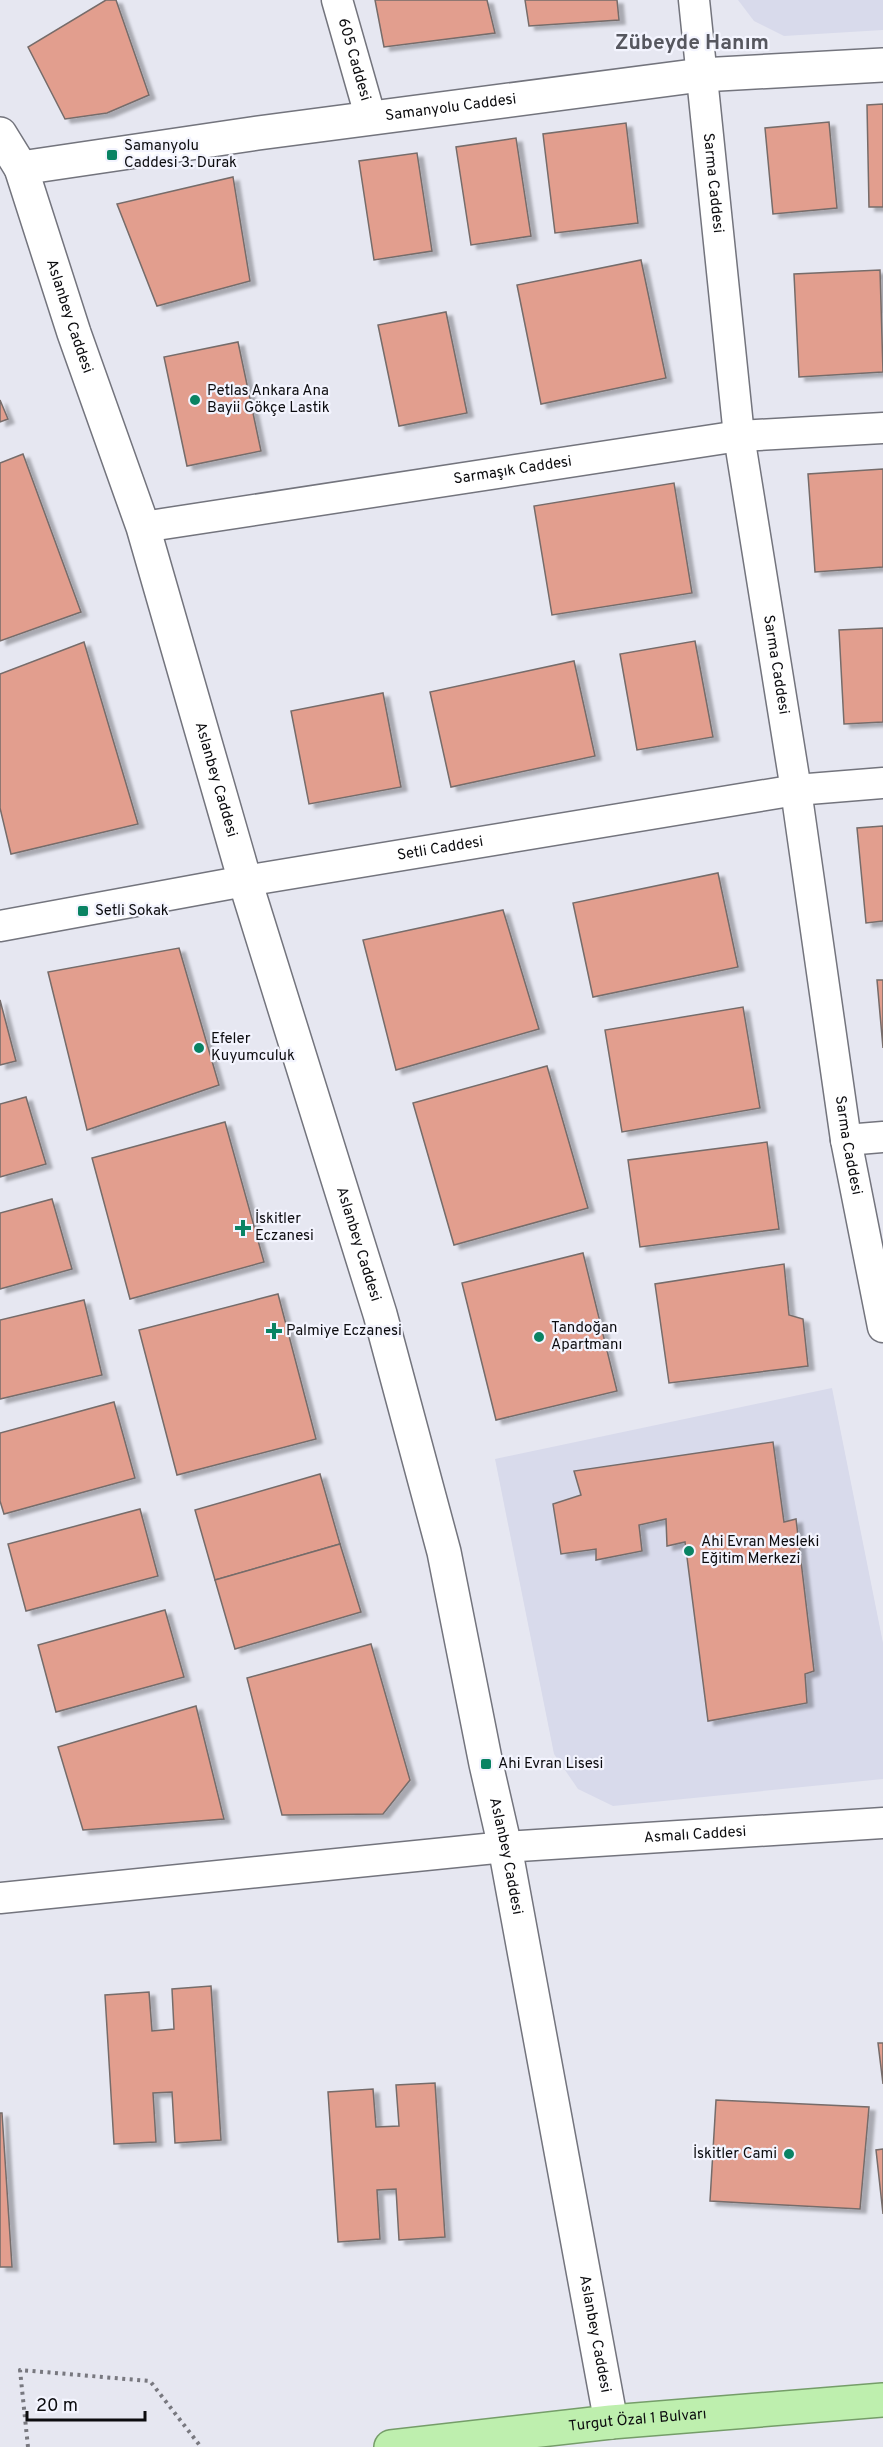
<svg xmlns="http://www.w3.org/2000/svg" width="883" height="2447" font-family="Overpass,sans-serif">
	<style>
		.built { fill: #d8daeb }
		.building { fill: #e29e8e; stroke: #766c6a; stroke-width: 1.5; filter: url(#shadow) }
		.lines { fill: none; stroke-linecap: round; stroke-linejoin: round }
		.minor-casing { stroke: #73747d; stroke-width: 33 }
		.tertiary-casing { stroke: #73747d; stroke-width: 36 }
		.trunk-casing { stroke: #759d69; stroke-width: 36 }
		.path { stroke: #78787f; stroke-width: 4; stroke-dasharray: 3 4.5; stroke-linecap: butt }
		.minor { stroke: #fff; stroke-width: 30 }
		.tertiary { stroke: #fff; stroke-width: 33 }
		.trunk { stroke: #beefae; stroke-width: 33 }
		.poi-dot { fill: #098363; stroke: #f3f4fe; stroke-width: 2 }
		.labels { text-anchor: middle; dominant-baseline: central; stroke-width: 4.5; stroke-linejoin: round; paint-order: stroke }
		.street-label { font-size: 15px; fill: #0c0c0f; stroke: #f3f4fe }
		.poi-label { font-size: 15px; fill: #0c0c0f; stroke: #f3f4fe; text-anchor: start }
		.district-label { font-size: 21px; font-weight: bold; fill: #56575f; stroke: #f3f4fe }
	</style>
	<defs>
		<filter id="shadow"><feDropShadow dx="6" dy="4" stdDeviation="1.5" flood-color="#0004"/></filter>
	</defs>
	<rect width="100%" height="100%" fill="#e6e7f1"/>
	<g class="built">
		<polygon points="738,0 883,0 883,30 784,36 754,21"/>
		<polygon points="832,1388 883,1643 883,1779 613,1806 578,1789 554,1754 495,1459"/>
	</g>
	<g class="building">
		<polygon points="106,0 116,0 149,95 107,113 65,119 28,47"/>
		<polygon points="375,0 487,0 495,33 384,47"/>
		<polygon points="525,0 617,0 619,20 529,26"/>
		<polygon points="883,104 883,207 869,207 867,105"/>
		<polygon points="829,122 837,208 773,214 765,128"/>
		<polygon points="626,123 638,223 555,233 543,134"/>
		<polygon points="516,138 531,236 471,245 456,147"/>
		<polygon points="417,153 432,251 374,260 359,161"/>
		<polygon points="233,177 250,281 157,306 117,204"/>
		<polygon points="641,260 666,378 541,404 517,285"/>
		<polygon points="880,270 883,372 799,377 794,274"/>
		<polygon points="446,312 467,413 399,426 378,325"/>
		<polygon points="238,342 261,451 187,466 164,357"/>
		<polygon points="0,400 8,419 0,422"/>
		<polygon points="23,454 81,612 0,641 0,463"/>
		<polygon points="883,469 883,567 815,572 808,474"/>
		<polygon points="674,483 692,593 552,615 534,506"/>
		<polygon points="883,628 883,722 844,724 839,630"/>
		<polygon points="695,641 713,737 637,750 620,654"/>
		<polygon points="84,642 138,824 11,854 0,808 0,674"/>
		<polygon points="574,661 595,756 451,787 430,692"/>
		<polygon points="383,693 401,787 309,804 291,711"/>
		<polygon points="883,826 883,921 866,923 857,828"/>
		<polygon points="718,873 738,967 593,997 573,903"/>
		<polygon points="503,910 539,1029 396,1070 363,940"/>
		<polygon points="179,948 219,1085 87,1130 48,972"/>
		<polygon points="877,980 883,980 883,1048"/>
		<polygon points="0,1000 16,1061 0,1065"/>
		<polygon points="743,1007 760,1108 622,1132 605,1030"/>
		<polygon points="547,1066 588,1208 454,1245 413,1103"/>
		<polygon points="26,1097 46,1164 0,1177 0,1104"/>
		<polygon points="225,1122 264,1262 130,1299 92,1158"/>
		<polygon points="767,1142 779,1229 640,1247 628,1160"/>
		<polygon points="52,1199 72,1269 0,1289 0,1213"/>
		<polygon points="583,1253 617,1391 496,1420 462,1283"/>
		<polygon points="784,1264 789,1315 803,1319 808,1366 669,1383 655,1284"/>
		<polygon points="278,1294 316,1439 177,1475 139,1330"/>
		<polygon points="84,1300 102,1375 0,1399 0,1320"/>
		<polygon points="114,1402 135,1478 4,1514 0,1501 0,1433"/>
		<polygon points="773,1442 784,1522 796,1519 814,1671 805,1674 807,1703 708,1721 685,1542 667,1546 666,1519 639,1525 642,1551 596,1560 596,1549 561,1554 553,1504 581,1495 574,1471"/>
		<polygon points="320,1474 340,1544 215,1580 195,1510"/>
		<polygon points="140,1509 158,1576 26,1611 8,1544"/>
		<polygon points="340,1544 361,1612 235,1649 215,1580"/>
		<polygon points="165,1610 184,1677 56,1712 38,1645"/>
		<polygon points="371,1644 410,1780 383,1814 282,1815 247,1678"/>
		<polygon points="196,1706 224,1819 83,1830 58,1747"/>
		<polygon points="211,1986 221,2140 175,2143 172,2092 153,2093 156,2142 114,2144 105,1995 149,1992 152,2031 174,2029 172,1989"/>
		<polygon points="878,2043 883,2043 883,2084"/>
		<polygon points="435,2083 445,2237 399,2240 396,2189 377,2190 380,2239 338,2242 328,2092 373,2089 376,2127 399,2126 396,2085"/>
		<polygon points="716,2100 869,2107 860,2209 710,2201"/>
		<polygon points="0,2113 2,2113 12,2267 0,2267"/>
		<polygon points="883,2149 883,2214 876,2150"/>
	</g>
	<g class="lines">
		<defs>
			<g id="minor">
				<path id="s1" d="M337 0 371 119"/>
				<path id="s2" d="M694 0 739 436 796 790 846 1140 883 1327"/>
				<path id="s3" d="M143 527 739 436 883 428"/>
				<path id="s4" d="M0 926 245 881 796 790 883 783"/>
				<polyline points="846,1140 883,1137"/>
				<path id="s5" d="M0 1898 505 1847 883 1823"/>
			</g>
			<g id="tertiary">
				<path id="s6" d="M0 134 21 168 74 333 143 527 245 881 380 1314 444 1552 486 1764 505 1847 611 2422"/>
				<path id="s7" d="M21 168 258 133 701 75 883 65"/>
			</g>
			<g id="trunk">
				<path id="s8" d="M391 2447 611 2422 883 2400"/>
			</g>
		</defs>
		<use href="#minor" class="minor-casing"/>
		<use href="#tertiary" class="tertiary-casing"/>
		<use href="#trunk" class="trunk-casing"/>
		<polyline class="path" points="28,2447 20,2370 150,2381 201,2447"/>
		<use href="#minor" class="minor"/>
		<use href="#tertiary" class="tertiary"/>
		<use href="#trunk" class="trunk"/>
	</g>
	<g class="poi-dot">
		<rect x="106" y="149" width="12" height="12" rx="3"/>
		<circle cx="195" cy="400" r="6"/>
		<rect x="77" y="905" width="12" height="12" rx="3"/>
		<circle cx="199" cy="1048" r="6"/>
		<path d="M240 1219h6v6h6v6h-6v6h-6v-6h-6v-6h6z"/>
		<path d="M271 1322h6v6h6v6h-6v6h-6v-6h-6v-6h6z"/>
		<circle cx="539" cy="1337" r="6"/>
		<circle cx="689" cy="1551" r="6"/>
		<rect x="480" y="1758" width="12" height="12" rx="3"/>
		<circle cx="789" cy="2154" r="6"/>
	</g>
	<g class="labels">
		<g class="street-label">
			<text stroke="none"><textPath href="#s1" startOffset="62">605 Caddesi</textPath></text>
			<text stroke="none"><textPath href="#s7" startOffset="434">Samanyolu Caddesi</textPath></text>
			<text stroke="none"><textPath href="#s2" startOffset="184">Sarma Caddesi</textPath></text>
			<text stroke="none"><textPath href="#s6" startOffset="196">Aslanbey Caddesi</textPath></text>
			<text stroke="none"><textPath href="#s3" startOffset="374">Sarmaşık Caddesi</textPath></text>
			<text stroke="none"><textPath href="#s2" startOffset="670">Sarma Caddesi</textPath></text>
			<text stroke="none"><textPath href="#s6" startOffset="682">Aslanbey Caddesi</textPath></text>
			<text stroke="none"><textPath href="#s4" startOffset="447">Setli Caddesi</textPath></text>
			<text stroke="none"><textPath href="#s2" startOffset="1156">Sarma Caddesi</textPath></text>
			<text stroke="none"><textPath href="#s6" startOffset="1168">Aslanbey Caddesi</textPath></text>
			<text stroke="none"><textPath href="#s5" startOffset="698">Asmalı Caddesi</textPath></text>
			<text stroke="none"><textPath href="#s6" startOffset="1798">Aslanbey Caddesi</textPath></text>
			<text stroke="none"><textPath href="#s6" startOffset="2284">Aslanbey Caddesi</textPath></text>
			<text stroke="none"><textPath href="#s8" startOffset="248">Turgut Özal 1 Bulvarı</textPath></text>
		</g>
		<g class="poi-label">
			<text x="124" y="146">Samanyolu<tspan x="124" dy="17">Caddesi 3. Durak</tspan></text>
			<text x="207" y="391">Petlas Ankara Ana<tspan x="207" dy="17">Bayii Gökçe Lastik</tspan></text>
			<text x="95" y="911">Setli Sokak</text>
			<text x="211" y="1039">Efeler<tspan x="211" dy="17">Kuyumculuk</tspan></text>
			<text x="255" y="1219">İskitler<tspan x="255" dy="17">Eczanesi</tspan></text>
			<text x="551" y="1328">Tandoğan<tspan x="551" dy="17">Apartmanı</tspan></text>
			<text x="286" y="1331">Palmiye Eczanesi</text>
			<text x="701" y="1542">Ahi Evran Mesleki<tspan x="701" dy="17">Eğitim Merkezi</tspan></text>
			<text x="498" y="1764">Ahi Evran Lisesi</text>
			<text x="777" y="2154" text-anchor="end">İskitler Cami</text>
		</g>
		<g class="district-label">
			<text x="692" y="43">Zübeyde Hanım</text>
		</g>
	</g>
	<path d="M27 2411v9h118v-9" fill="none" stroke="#0c0c0f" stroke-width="3"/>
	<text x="36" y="2411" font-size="18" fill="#0c0c0f" stroke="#f3f4fe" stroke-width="4.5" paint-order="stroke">20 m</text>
</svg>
